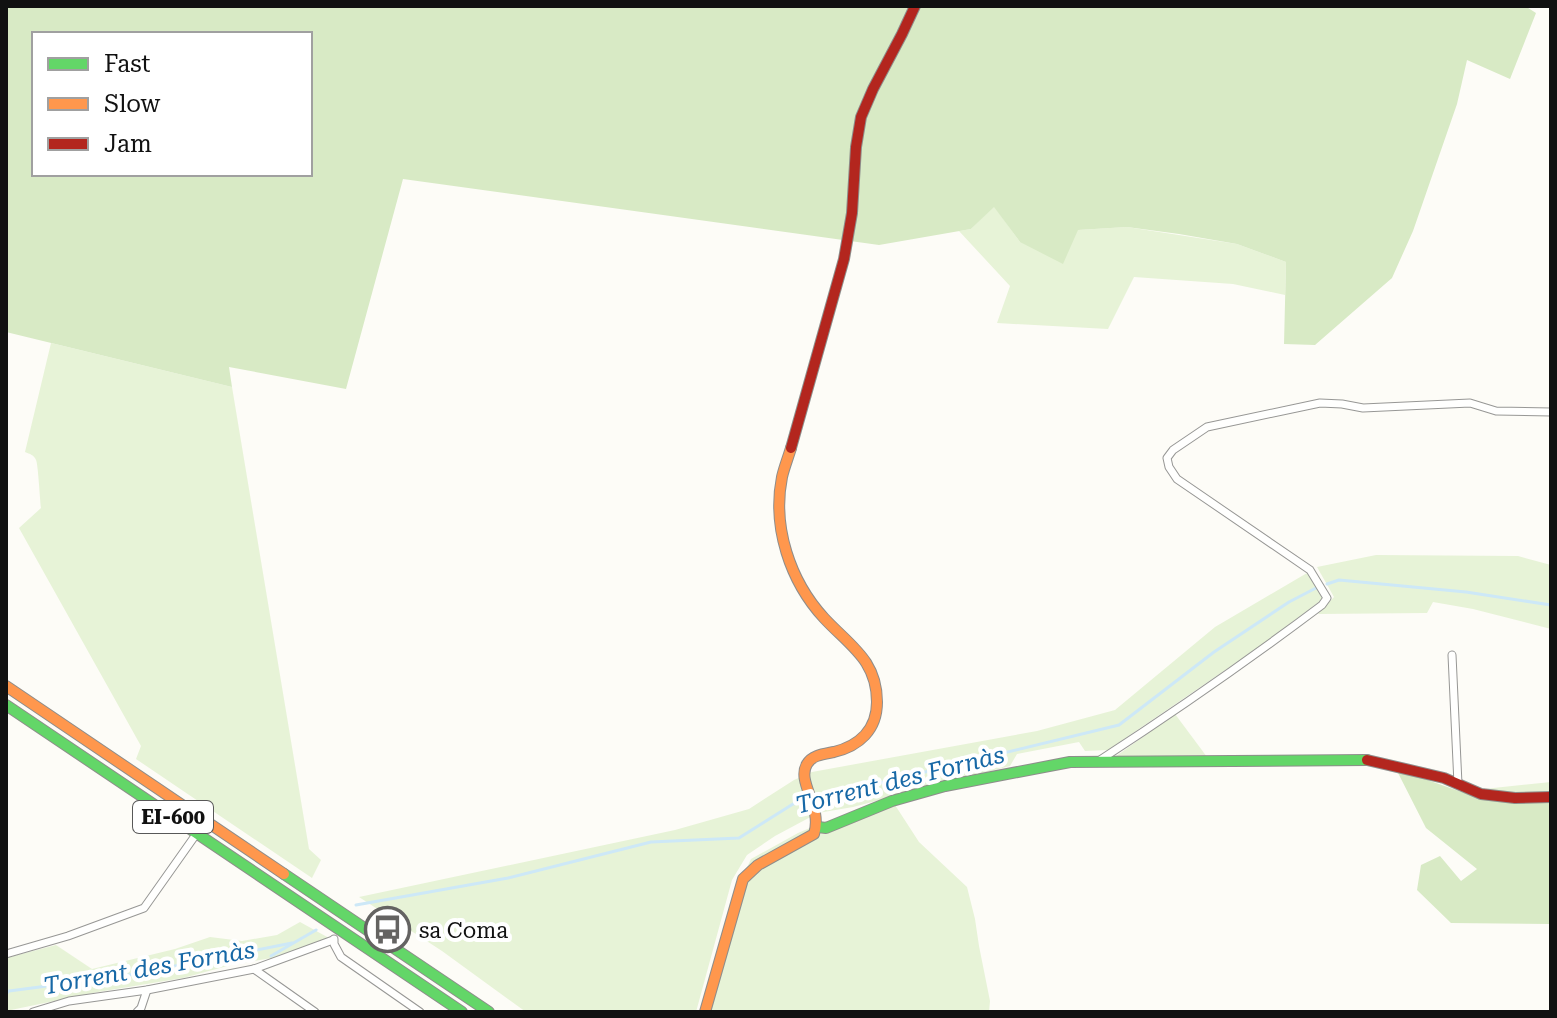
<svg xmlns="http://www.w3.org/2000/svg" width="1557" height="1018" font-family="'Roboto Serif',serif">
	<style>
		.green { fill: #e7f3d7 }
		.forest { fill: #d8eac5; fill-rule: evenodd }
		.lines { fill: none; stroke-linecap: round; stroke-linejoin: round }
		.stream { stroke: #cde8f7; stroke-width: 3 }
		.street-casing { stroke: #979795; stroke-width: 9 }
		.fast-casing { stroke: #8e8d8b; stroke-width: 12 }
		.slow-casing { stroke: #8e8d8b; stroke-width: 12 }
		.jam-casing { stroke: #8e8d8b; stroke-width: 12 }
		.street { stroke: #fffffe; stroke-width: 7 }
		.fast { stroke: #63d668; stroke-width: 10 }
		.slow { stroke: #ff974d; stroke-width: 10 }
		.jam { stroke: #b3261e; stroke-width: 10 }
		.labels { text-anchor: middle; dominant-baseline: central; stroke-width: 8; stroke-linejoin: round; paint-order: stroke }
		.shield { fill: #fff; stroke: #585858; stroke-width: 2 }
		.shield-label { font-size: 20px; font-weight: bold; fill: #111 }
		.poi-label { font-size: 22px; fill: #111; stroke: #fff; text-anchor: start }
		.water-label { font-size: 24px; font-style: italic; fill: #1768a6; stroke: #fff }
	</style>
	<rect width="100%" height="100%" fill="#fdfcf7"/>
	<g class="green">
		<polygon points="994,206 1020,242 1078,230 1127,227 1237,244 1286,262 1285,295 1233,284 1134,277 1108,329 997,323 1010,286 959,231 971,229"/>
		<path d="M51 343 232 387 309 849 321 860 312 878 136 759 141 746 19 528 41 508C40 500 38 463 36 460 34 455 30 454 25 452Z"/>
		<polygon points="1376,555 1518,556 1551,565 1551,629 1473,609 1433,602 1427,613 1318,614 1334,597 1317,567"/>
		<polygon points="1307,573 1324,598 1262,645 1108,750 1085,751 1079,742 1017,754 1010,766 853,807 818,813 775,836 747,855 732,880 696,1012 526,1012 442,951 359,897 675,830 749,809 794,780 812,772 1037,731 1115,710 1215,627"/>
		<polygon points="1175,714 1207,757 1112,759"/>
		<polygon points="1551,782 1551,793 1503,793 1484,789"/>
		<polygon points="895,805 919,842 967,887 975,919 979,946 990,1001 989,1012 707,1012 742,878 751,859 798,833 824,822"/>
		<polygon points="300,922 329,938 272,958 231,965 183,978 98,992 6,1011 6,958 56,945 92,969 175,949 210,937 242,941 277,935"/>
	</g>
	<g class="forest">
		<path d="M6 6H1525L1536 13 1510 79 1467 60 1457 104 1413 231 1392 278 1315 345 1284 344 1286 262 1237 244 1179 234 1127 227 1078 230 1063 264 1020 242 994 207 971 229 879 245 403 179 346 389 229 367 232 387 6 332ZM34 34H310V174H34Z"/>
		<polygon points="1396,769 1476,797 1533,803 1551,802 1551,924 1451,923 1417,890 1421,865 1440,856 1461,881 1477,869 1426,828"/>
	</g>
	<g class="lines">
		<g class="stream">
			<polyline points="1327,584 1339,580 1466,592 1551,605"/>
			<polyline points="356,905 508,878 651,842 739,838 793,804 1119,725 1214,652 1289,602 1316,588"/>
			<polyline points="271,956 316,930"/>
			<polyline points="6,994 9,991 124,976 292,943"/>
		</g>
		<defs>
			<g id="street">
				<polyline points="1452,655 1458,784"/>
				<path d="M1097 762C1174 712 1249 660 1322 605L1327 598 1310 570 1177 479 1169 467 1167 458 1173 450 1207 427 1320 403 1342 404 1363 408 1470 403 1496 411 1551 412"/>
				<polyline points="334,939 334,944 341,957 420,1012"/>
				<polyline points="6,954 68,936 144,908 197,833"/>
				<polyline points="254,969 315,1012"/>
				<polyline points="33,1012 69,1001 147,990 254,969 333,940"/>
				<polyline points="137,1012 141,1008 147,990"/>
			</g>
			<g id="fast">
				<polyline points="6,705 462,1012"/>
				<polyline points="818,827 826,828 892,801 945,786 1070,762 1367,760"/>
				<polyline points="284,874 489,1012"/>
			</g>
			<g id="slow">
				<polyline points="6,686 284,874"/>
				<path d="M705 1012 743 879 758 865 814 834C823 807 796 782 807 764 812 755 824 754 834 752 859 746 877 730 877 702 877 660 850 646 824 618 790 581 772 527 782 477 784 468 788 458 791 448"/>
			</g>
			<g id="jam">
				<polyline points="791,448 844,259 852,213 856,147 861,117 873,89 902,34 915,6"/>
				<polyline points="1367,760 1444,778 1481,794 1515,798 1551,797"/>
			</g>
		</defs>
		<use href="#street" class="street-casing"/>
		<use href="#fast" class="fast-casing"/>
		<use href="#slow" class="slow-casing"/>
		<use href="#jam" class="jam-casing"/>
		<use href="#street" class="street"/>
		<use href="#fast" class="fast"/>
		<use href="#slow" class="slow"/>
		<use href="#jam" class="jam"/>
	</g>
	<defs>
		<symbol id="bus-ring" viewBox="-11 -11 22 22"><circle r="9.5" fill="#fff" stroke="#646362" stroke-width="1.5"/><path d="M-5-6H5V4H4V6H2V4H-2V6H-4V4H-5ZM-3.5-4V0h7V-4ZM-3.5 1.2v1.5H-2V1.2ZM2 1.2v1.5H3.5V1.2Z" fill="#646362"/></symbol>
	</defs>
	<g fill-rule="evenodd">
		<use href="#bus-ring" x="362" y="904" width="51" height="51"/>
	</g>
	<g class="labels">
		<rect class="shield" x="133" y="801" width="80" height="32" rx="6"/>
		<g class="shield-label">
			<text x="173" y="817">EI-600</text>
		</g>
		<g class="poi-label">
			<text x="419" y="930">sa Coma</text>
		</g>
		<g class="water-label">
			<text transform="translate(900 780) rotate(-14)">Torrent des Fornàs</text>
			<text transform="translate(149 968) rotate(-10)">Torrent des Fornàs</text>
		</g>
	</g>
	<rect width="1557" height="1018" fill="none" stroke="#111111" stroke-width="16"/>
	<rect x="32" y="32" width="280" height="144" fill="#ffffff" stroke="#a0a0a0" stroke-width="2"/>
	<rect x="48" y="58" width="40" height="12" fill="#63d668" stroke="#a0a0a0" stroke-width="2"/>
	<text x="104" y="72" font-size="24" fill="#111111">Fast</text>
	<rect x="48" y="98" width="40" height="12" fill="#ff974d" stroke="#a0a0a0" stroke-width="2"/>
	<text x="104" y="112" font-size="24" fill="#111111">Slow</text>
	<rect x="48" y="138" width="40" height="12" fill="#b3261e" stroke="#a0a0a0" stroke-width="2"/>
	<text x="104" y="152" font-size="24" fill="#111111">Jam</text>
</svg>
